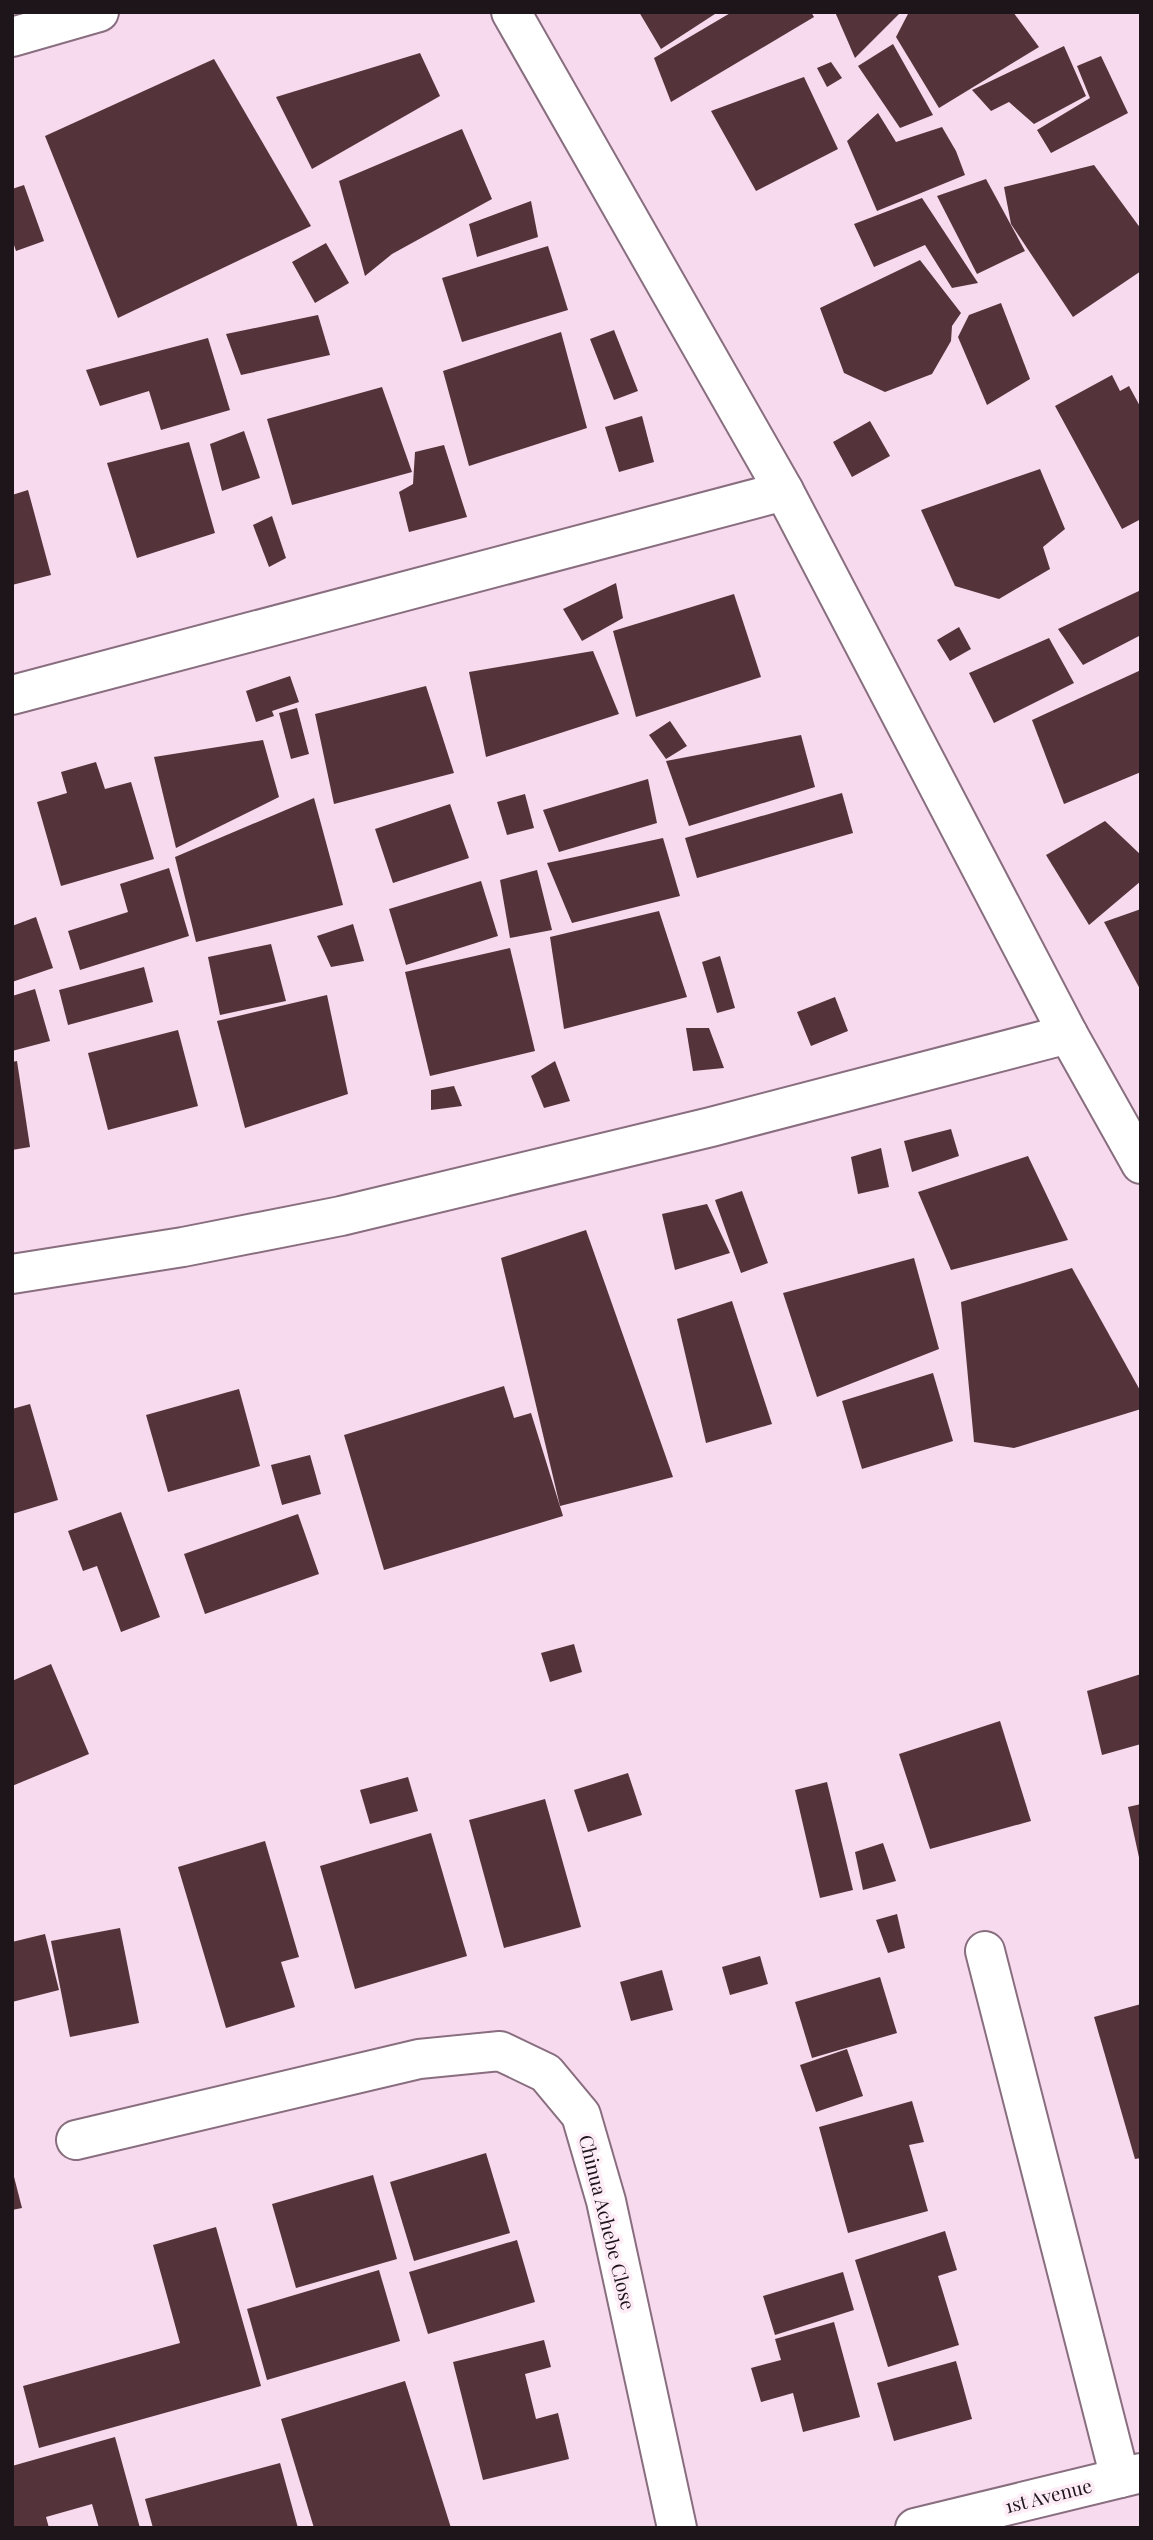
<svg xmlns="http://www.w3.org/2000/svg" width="1153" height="2540" font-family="'Playfair Display',serif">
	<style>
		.building { fill: #54333a }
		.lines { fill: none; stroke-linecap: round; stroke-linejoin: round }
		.minor-casing { stroke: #886e7f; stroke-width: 42 }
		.tertiary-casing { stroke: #886e7f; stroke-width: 42 }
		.minor { stroke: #fff; stroke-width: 38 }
		.tertiary { stroke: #fff; stroke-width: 38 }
		.labels { text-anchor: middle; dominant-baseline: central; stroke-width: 7; stroke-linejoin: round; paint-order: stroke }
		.street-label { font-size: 19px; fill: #1e151b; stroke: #fdebf6 }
	</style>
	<rect width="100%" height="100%" fill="#f7daed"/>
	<g class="building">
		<polygon points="639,12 718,12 661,49"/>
		<polygon points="732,12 811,12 814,17 671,102 654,58"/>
		<polygon points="835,12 901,12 855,58"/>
		<polygon points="909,12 1013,12 1039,47 939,108 896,37"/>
		<polygon points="893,44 933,115 900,128 858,66"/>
		<polygon points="1064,46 1086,96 1034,124 1009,102 991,111 972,90"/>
		<polygon points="420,53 440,96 312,169 276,97"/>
		<polygon points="1101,56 1128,113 1051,153 1037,130 1090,98 1077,66"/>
		<polygon points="214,59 311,226 118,318 45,136"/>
		<polygon points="831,62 842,78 827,87 817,68"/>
		<polygon points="804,77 838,149 756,191 711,111"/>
		<polygon points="878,113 896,142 942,127 956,151 965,175 877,211 847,141"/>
		<polygon points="462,129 492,199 392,254 365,276 339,181"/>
		<polygon points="1094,165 1141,229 1141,271 1073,317 1011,224 1004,187"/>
		<polygon points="986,179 1025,251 977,274 937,196"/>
		<polygon points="24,185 44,241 16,251 12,239 12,189"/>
		<polygon points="922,198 978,283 952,288 925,245 874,267 854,224"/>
		<polygon points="531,201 538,237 477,257 469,224"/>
		<polygon points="326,243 349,283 315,303 292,262"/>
		<polygon points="548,246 568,310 462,342 442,278"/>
		<polygon points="920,260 961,313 952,326 951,341 932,374 885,392 844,373 820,308"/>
		<polygon points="1001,303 1030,379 987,405 958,337 969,315"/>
		<polygon points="318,315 330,355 241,375 226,334"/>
		<polygon points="614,330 638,391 614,400 590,339"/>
		<polygon points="561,332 587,428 469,466 443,371"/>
		<polygon points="208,338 230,410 161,430 149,391 100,406 86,370"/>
		<polygon points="1112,375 1120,391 1129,386 1141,408 1141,519 1122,529 1055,406"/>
		<polygon points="382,387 412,472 292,505 267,419"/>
		<polygon points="642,416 654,462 619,472 605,427"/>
		<polygon points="870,421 890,456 852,477 833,442"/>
		<polygon points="244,431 260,478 222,491 210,444"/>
		<polygon points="189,442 215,533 137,558 107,463"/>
		<polygon points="444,445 467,517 409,532 399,492 413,484 415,452"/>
		<polygon points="1040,469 1065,529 1043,547 1050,569 999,599 955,586 921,510"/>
		<polygon points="28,490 51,575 12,585 12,495"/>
		<polygon points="272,516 286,558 269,567 253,525"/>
		<polygon points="616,583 623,618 582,641 563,609"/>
		<polygon points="1141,590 1141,635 1083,665 1058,629"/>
		<polygon points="734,594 761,677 636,717 613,631"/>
		<polygon points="959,627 971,649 950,661 937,640"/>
		<polygon points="1049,638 1074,683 994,723 969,673"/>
		<polygon points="593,651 619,714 486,757 469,672"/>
		<polygon points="1141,670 1141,772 1064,804 1032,720"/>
		<polygon points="290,676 299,702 272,711 274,716 256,722 246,691"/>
		<polygon points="426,686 454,773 334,804 315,714"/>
		<polygon points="297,708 309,754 291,759 279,713"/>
		<polygon points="670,721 687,746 666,759 649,735"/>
		<polygon points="801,735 815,787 689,826 666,761"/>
		<polygon points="263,740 279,797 176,848 154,757"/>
		<polygon points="96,762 105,789 131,782 154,859 61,886 37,802 67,793 61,772"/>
		<polygon points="648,779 657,823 559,852 543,810"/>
		<polygon points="842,793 853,833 697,878 685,838"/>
		<polygon points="525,794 534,828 507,835 497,802"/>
		<polygon points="314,798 343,905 196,942 175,857"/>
		<polygon points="450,804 469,858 393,883 375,829"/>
		<polygon points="1105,821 1141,855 1141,881 1089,925 1046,855"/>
		<polygon points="663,838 680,896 572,923 547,863"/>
		<polygon points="169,868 189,936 80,970 68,931 128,912 120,884"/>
		<polygon points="537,870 552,930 510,938 500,880"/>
		<polygon points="481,881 498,936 406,965 389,909"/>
		<polygon points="1141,909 1141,991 1104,922"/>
		<polygon points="659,911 687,997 564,1029 550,937"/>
		<polygon points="36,917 53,968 12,982 12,926"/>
		<polygon points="353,924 364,961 331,967 317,936"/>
		<polygon points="271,944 286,1001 220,1015 208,957"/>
		<polygon points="510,948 535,1051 430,1076 405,972"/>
		<polygon points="720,956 735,1008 717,1013 702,962"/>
		<polygon points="144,967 153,1002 68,1025 59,990"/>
		<polygon points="35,989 50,1041 12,1051 12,996"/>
		<polygon points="327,995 348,1094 245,1128 217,1021"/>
		<polygon points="835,997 848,1031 811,1046 797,1012"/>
		<polygon points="686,1028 709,1028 724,1068 693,1071"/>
		<polygon points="178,1030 198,1106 108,1130 88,1053"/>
		<polygon points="17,1061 30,1147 12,1150 12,1062"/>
		<polygon points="555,1061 570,1101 544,1108 531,1076"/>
		<polygon points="454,1086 462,1106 431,1110 431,1090"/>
		<polygon points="951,1129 959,1156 912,1172 904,1141"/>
		<polygon points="881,1148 889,1187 858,1194 851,1157"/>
		<polygon points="1028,1156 1068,1240 951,1270 918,1192"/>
		<polygon points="742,1191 768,1263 741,1273 715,1200"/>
		<polygon points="707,1204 730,1253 675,1270 662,1214"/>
		<polygon points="586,1230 673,1477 560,1506 501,1258"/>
		<polygon points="914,1258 939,1349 817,1397 783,1293"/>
		<polygon points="1072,1268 1141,1392 1141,1409 1014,1448 974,1442 961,1302"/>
		<polygon points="732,1301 772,1424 706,1443 677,1319"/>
		<polygon points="933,1373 953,1441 862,1469 842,1401"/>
		<polygon points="504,1386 514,1418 531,1413 563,1516 384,1570 344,1435"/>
		<polygon points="239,1389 260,1466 168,1492 146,1415"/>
		<polygon points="30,1404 58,1500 12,1514 12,1409"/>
		<polygon points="310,1455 321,1494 282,1505 271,1465"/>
		<polygon points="121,1512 160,1617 121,1632 97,1566 83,1571 68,1531"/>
		<polygon points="298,1514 319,1574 205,1614 184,1554"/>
		<polygon points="574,1644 582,1672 550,1682 541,1653"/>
		<polygon points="51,1664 89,1754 12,1786 12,1681"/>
		<polygon points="1141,1674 1141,1744 1102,1755 1087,1691"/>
		<polygon points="1000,1721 1031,1821 930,1849 899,1754"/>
		<polygon points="628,1773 642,1815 588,1832 574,1790"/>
		<polygon points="408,1777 418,1811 370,1824 360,1790"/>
		<polygon points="827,1782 853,1890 820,1898 795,1790"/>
		<polygon points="545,1799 581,1927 504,1948 469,1820"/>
		<polygon points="1141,1804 1141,1862 1140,1862 1128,1807"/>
		<polygon points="431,1833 467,1956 355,1989 320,1866"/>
		<polygon points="265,1841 299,1957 281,1962 295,2007 226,2028 178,1867"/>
		<polygon points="883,1843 896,1881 863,1890 855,1852"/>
		<polygon points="897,1914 905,1948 888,1953 876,1920"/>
		<polygon points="120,1928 139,2023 70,2037 51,1941"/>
		<polygon points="45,1934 59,1990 12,2002 12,1942"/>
		<polygon points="760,1956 768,1984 730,1995 722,1967"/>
		<polygon points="662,1970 673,2010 631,2021 620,1982"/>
		<polygon points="880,1977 897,2033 812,2058 795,2002"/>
		<polygon points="1141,2004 1141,2158 1135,2159 1094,2017"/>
		<polygon points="847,2049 863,2096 816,2112 800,2065"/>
		<polygon points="912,2101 924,2142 909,2145 928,2211 848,2233 819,2127"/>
		<polygon points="486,2153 510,2233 414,2261 390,2182"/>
		<polygon points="12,2169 22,2208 12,2210"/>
		<polygon points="373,2175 397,2259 296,2288 272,2204"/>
		<polygon points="216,2227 261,2386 39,2448 23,2386 180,2343 153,2245"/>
		<polygon points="945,2231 957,2270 938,2276 959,2345 888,2367 855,2260"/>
		<polygon points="517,2240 535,2302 428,2334 409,2272"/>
		<polygon points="379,2270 400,2341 267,2380 247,2309"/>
		<polygon points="843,2272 854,2310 775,2335 763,2296"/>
		<polygon points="834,2322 860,2417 803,2432 793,2393 761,2402 751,2368 781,2360 775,2339"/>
		<polygon points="544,2340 551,2367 525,2374 536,2419 558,2413 569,2459 483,2480 453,2362"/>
		<polygon points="956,2361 972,2419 894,2441 877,2383"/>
		<polygon points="405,2381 451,2528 314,2528 281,2419"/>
		<polygon points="115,2437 140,2528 99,2528 92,2504 46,2517 49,2528 12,2528 12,2466"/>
		<polygon points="280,2463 298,2528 153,2528 145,2499"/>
	</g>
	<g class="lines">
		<defs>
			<g id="minor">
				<polyline points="511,12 784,491 1068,1034 1141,1164"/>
				<polyline points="12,37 99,12"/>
				<polyline points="12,695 784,491"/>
				<polyline points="12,1274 183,1247 341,1216 711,1127 1068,1034"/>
				<polyline points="985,1951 1120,2478"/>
				<polyline points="76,2140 419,2059 500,2051 546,2073 581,2115 606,2201 677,2528"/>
			</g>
			<polyline id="tertiary" points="915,2528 1141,2473"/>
		</defs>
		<use href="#minor" class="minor-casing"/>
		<use href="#tertiary" class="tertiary-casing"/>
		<use href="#minor" class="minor"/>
		<use href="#tertiary" class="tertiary"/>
	</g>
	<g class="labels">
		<g class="street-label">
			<text transform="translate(608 2222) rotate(76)">Chinua Achebe Close</text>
			<text transform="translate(1048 2495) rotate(-14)">1st Avenue</text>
		</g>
	</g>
	<rect width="1153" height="2540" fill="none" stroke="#1e151b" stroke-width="28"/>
</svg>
